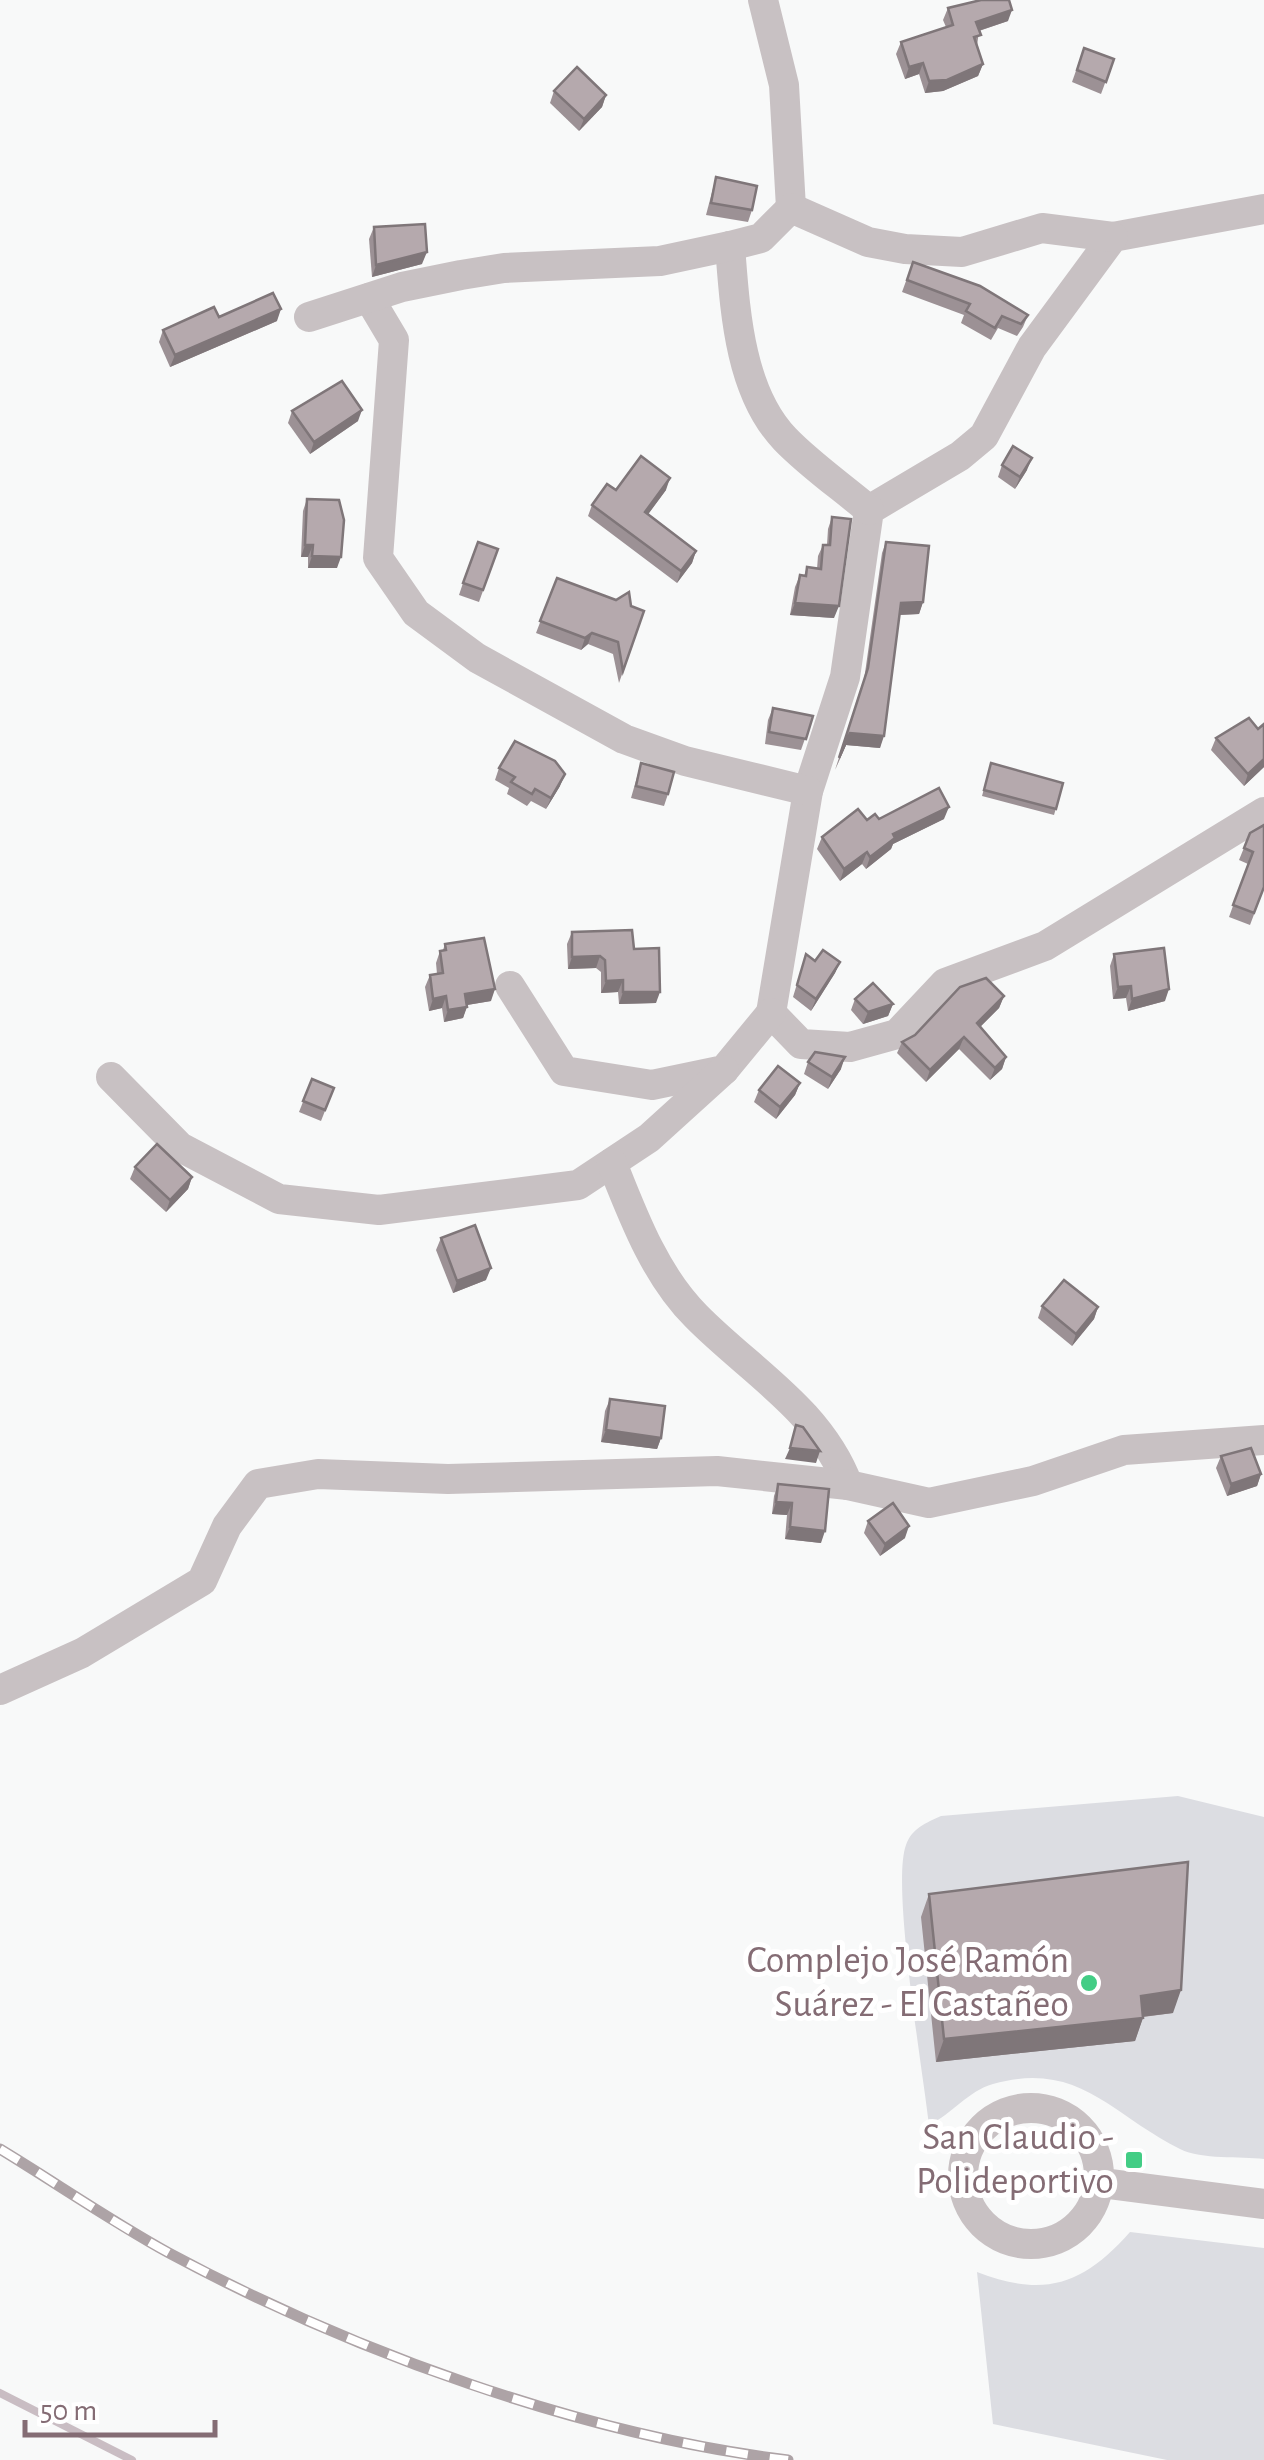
<svg xmlns="http://www.w3.org/2000/svg" width="1264" height="2460" font-family="'Alegreya Sans',sans-serif">
	<style>
		.park { fill: #dcdde2 }
		.lines { fill: none; stroke-linecap: round; stroke-linejoin: round }
		.stream { stroke: #c9bdc3; stroke-width: 8 }
		.minor { stroke: #c8c1c3; stroke-width: 30 }
		.rail-casing { stroke: #ada3a6; stroke-width: 11 }
		.rail { stroke: #fff; stroke-width: 8; stroke-dasharray: 22; stroke-linecap: butt }
		.wall { fill: #9c9195 }
		.shaded-wall { fill: #7f7679 }
		.building { fill: #b5a9ad; stroke: #7f7679; stroke-width: 2.5 }
		.poi-dot { fill: #43cd85; stroke: #fff; stroke-width: 4 }
		.labels { text-anchor: middle; dominant-baseline: central; stroke-width: 10; stroke-linejoin: round; paint-order: stroke }
		.poi-label { font-size: 38px; fill: #846c74; stroke: #fff; text-anchor: end }
	</style>
	<rect width="100%" height="100%" fill="#f8f9f9"/>
	<g class="park">
		<path d="M1178 1796 1264 1817V2159C1240 2156 1202 2160 1180 2149 1111 2115 1079 2060 993 2084 968 2091 952 2114 929 2125 923 2071 891 1885 906 1845 912 1828 926 1823 941 1816Z"/>
		<path d="M1130 2232 1264 2248V2460H1167L993 2424 977 2272C1045 2298 1083 2285 1130 2232Z"/>
	</g>
	<g class="lines">
		<polyline class="stream" points="0,2393 132,2460"/>
		<g class="minor">
			<polyline points="763,0 784,85 791,208"/>
			<polyline points="1264,209 1113,237 1032,347 984,436 960,456 869,510 845,677 808,791 771,1013 801,1044 850,1047 897,1034 945,983 1045,946 1264,812"/>
			<path d="M730 246C735 309 739 391 785 439 810 465 842 487 869 510"/>
			<polyline points="369,298 394,340 378,558 416,613 477,658 624,739 685,761 808,791"/>
			<polyline points="309,317 402,287 461,275 504,268 660,261 730,246 761,238 791,208 868,242 905,249 962,252 1042,228 1113,237"/>
			<polyline points="510,986 564,1071 652,1085 724,1070 771,1013"/>
			<polyline points="111,1077 180,1147 279,1199 379,1210 578,1185 649,1138 724,1070"/>
			<path d="M612 1163C633 1216 655 1275 696 1316 750 1371 820 1410 848 1485"/>
			<polyline points="0,1690 82,1653 202,1581 227,1526 258,1484 318,1474 448,1479 717,1471 848,1485 929,1503 1033,1481 1124,1450 1264,1440"/>
			<circle cx="1031" cy="2176" r="68"/>
			<polyline points="1102,2183 1264,2204"/>
		</g>
		<defs>
			<path id="rail" d="M0 2149C56 2183 111 2221 169 2253 351 2351 582 2435 788 2460"/>
		</defs>
		<use href="#rail" class="rail-casing"/>
		<use href="#rail" class="rail"/>
	</g>
	<g class="wall">
		<polygon points="948,8 1008,21 979,31 977,46 983,64 978,76 943,91 925,93 919,74 905,79 896,54 901,42 946,27 943,20"/>
		<polygon points="1084,48 1114,59 1101,94 1072,82"/>
		<polygon points="554,91 606,95 602,107 579,131 550,103"/>
		<polygon points="716,177 752,210 748,222 706,215"/>
		<polygon points="374,227 422,264 372,277 369,239"/>
		<polygon points="913,262 1028,315 1023,327 1017,336 998,328 991,340 961,323 964,315 902,292"/>
		<polygon points="219,317 277,321 170,367 159,342 163,330"/>
		<polygon points="292,411 358,421 310,454 288,423"/>
		<polygon points="1002,465 1027,470 1015,489 998,477"/>
		<polygon points="616,490 666,490 648,514 696,551 692,563 677,583 588,516 592,505"/>
		<polygon points="307,499 337,568 308,568 308,557 301,557 303,511"/>
		<polygon points="832,517 834,618 790,615 795,587 800,575 804,576 807,567 817,569 818,556 823,545 827,545 828,529"/>
		<polygon points="886,542 923,602 919,614 899,615 880,748 846,745 835,770 864,680 882,553"/>
		<polygon points="498,549 479,602 459,595 463,583"/>
		<polygon points="557,578 644,611 619,683 613,654 588,644 581,650 536,633"/>
		<polygon points="773,708 813,716 801,750 765,744 768,720"/>
		<polygon points="1264,724 1264,767 1244,786 1211,750 1216,738 1258,729"/>
		<polygon points="641,763 668,794 664,806 631,798"/>
		<polygon points="991,763 1063,783 1054,815 982,796"/>
		<polygon points="499,768 560,786 546,809 531,801 527,806 507,794 509,788 495,780"/>
		<polygon points="879,819 944,819 893,844 891,849 866,869 862,864 840,881 817,849 822,837 867,820"/>
		<polygon points="1250,833 1264,888 1250,925 1229,917 1248,864 1239,860"/>
		<polygon points="572,932 634,949 656,1003 619,1004 618,992 601,993 601,972 596,968 568,969 567,944"/>
		<polygon points="445,944 491,1001 467,1005 463,1018 444,1022 442,1008 429,1011 425,987 430,975 437,974 436,963 440,951 443,950"/>
		<polygon points="806,954 815,961 840,962 835,973 811,1011 793,997"/>
		<polygon points="1114,954 1165,1001 1128,1011 1126,998 1113,999 1110,966"/>
		<polygon points="1004,996 999,1008 980,1027 1006,1057 1002,1069 990,1080 959,1049 926,1082 897,1053 902,1042"/>
		<polygon points="855,999 893,1004 888,1016 863,1024 851,1010"/>
		<polygon points="808,1062 841,1069 828,1089 804,1074"/>
		<polygon points="312,1079 334,1088 321,1121 299,1112"/>
		<polygon points="800,1083 795,1095 776,1119 754,1102 759,1090"/>
		<polygon points="135,1167 192,1177 188,1189 166,1212 130,1179"/>
		<polygon points="441,1238 486,1280 453,1293 436,1250"/>
		<polygon points="1042,1306 1098,1307 1094,1319 1072,1346 1038,1318"/>
		<polygon points="610,1399 661,1438 657,1449 601,1442 605,1411"/>
		<polygon points="1221,1456 1261,1474 1257,1486 1227,1496 1216,1468"/>
		<polygon points="778,1484 821,1543 785,1539 787,1515 772,1514 774,1496"/>
		<polygon points="868,1521 905,1538 880,1556 864,1533"/>
		<polygon points="929,1894 1173,2013 1143,2017 1135,2041 936,2062 921,1917"/>
	</g>
	<g class="shaded-wall">
		<polygon points="1012,10 1008,21 972,33 976,22"/>
		<polygon points="923,63 919,74 905,79 909,67"/>
		<polygon points="983,64 978,76 943,91 925,93 929,81"/>
		<polygon points="606,95 602,107 579,131 584,119"/>
		<polygon points="427,252 422,264 372,277 376,265"/>
		<polygon points="281,309 277,321 170,367 175,355"/>
		<polygon points="362,410 358,421 310,454 314,442"/>
		<polygon points="1032,458 1027,470 1015,489 1020,477"/>
		<polygon points="670,478 666,490 641,524 645,512"/>
		<polygon points="305,545 313,545 308,557 301,557"/>
		<polygon points="696,551 692,563 677,583 681,571"/>
		<polygon points="312,556 341,557 337,568 308,568"/>
		<polygon points="923,602 919,614 897,615 901,603"/>
		<polygon points="795,603 839,606 834,618 790,615"/>
		<polygon points="592,633 588,644 581,650 585,638"/>
		<polygon points="850,733 884,736 880,748 846,745 835,770"/>
		<polygon points="1264,759 1264,767 1244,786 1248,774"/>
		<polygon points="565,774 560,786 546,809 551,798"/>
		<polygon points="949,807 944,819 893,844 891,849 866,869 870,857 893,834"/>
		<polygon points="867,852 862,864 840,881 844,869"/>
		<polygon points="600,956 596,968 568,969 572,957"/>
		<polygon points="840,962 835,973 811,1011 816,999"/>
		<polygon points="623,980 618,992 601,993 606,981"/>
		<polygon points="1131,986 1126,998 1113,999 1118,987"/>
		<polygon points="495,989 491,1001 461,1006 465,994"/>
		<polygon points="1169,989 1165,1001 1128,1011 1132,999"/>
		<polygon points="623,992 660,992 656,1003 619,1004"/>
		<polygon points="446,996 442,1008 429,1011 433,999"/>
		<polygon points="1004,996 999,1008 972,1035 977,1023"/>
		<polygon points="893,1004 888,1016 863,1024 868,1012"/>
		<polygon points="467,1007 463,1018 444,1022 448,1010"/>
		<polygon points="964,1037 959,1049 926,1082 930,1070"/>
		<polygon points="845,1057 841,1069 828,1089 832,1077"/>
		<polygon points="1006,1057 1002,1069 990,1080 995,1068"/>
		<polygon points="800,1083 795,1095 776,1119 780,1107"/>
		<polygon points="192,1177 188,1189 166,1212 170,1200"/>
		<polygon points="491,1268 486,1280 453,1293 457,1281"/>
		<polygon points="1098,1307 1094,1319 1072,1346 1076,1334"/>
		<polygon points="606,1430 661,1438 657,1449 601,1442"/>
		<polygon points="790,1448 820,1451 816,1463 785,1459"/>
		<polygon points="1261,1474 1257,1486 1227,1496 1231,1484"/>
		<polygon points="776,1502 792,1503 787,1515 772,1514"/>
		<polygon points="909,1526 905,1538 880,1556 885,1544"/>
		<polygon points="790,1527 825,1531 821,1543 785,1539"/>
		<polygon points="1181,1990 1173,2013 1132,2018 1141,1996"/>
		<polygon points="1143,2018 1135,2041 936,2062 944,2039"/>
	</g>
	<g class="building">
		<polygon points="981,0 1009,0 1012,10 976,22 981,35 974,37 983,64 947,80 929,81 923,63 909,67 901,42 953,25 948,8"/>
		<polygon points="1084,48 1114,59 1106,82 1077,70"/>
		<polygon points="577,67 606,95 584,119 554,91"/>
		<polygon points="716,177 757,186 752,210 711,203"/>
		<polygon points="425,224 427,252 376,265 374,227"/>
		<polygon points="913,262 980,286 1028,315 1021,324 1002,316 995,328 966,311 970,304 907,280"/>
		<polygon points="273,293 281,309 175,355 163,330 214,307 219,317"/>
		<polygon points="342,381 362,410 314,442 292,411"/>
		<polygon points="1013,446 1032,458 1020,477 1002,465"/>
		<polygon points="641,456 670,478 645,512 696,551 681,571 592,505 607,484 616,490"/>
		<polygon points="307,499 339,500 344,520 341,557 312,556 313,545 305,545"/>
		<polygon points="832,517 851,519 839,606 795,603 800,575 806,576 807,567 821,569 823,545 830,545"/>
		<polygon points="478,542 498,549 483,590 463,583"/>
		<polygon points="886,542 929,546 923,602 901,603 884,736 850,733 839,758 868,668"/>
		<polygon points="557,578 616,600 629,592 631,606 644,611 623,671 618,642 592,633 585,638 540,621"/>
		<polygon points="773,708 813,716 806,739 769,732"/>
		<polygon points="1249,718 1258,729 1264,724 1264,759 1248,774 1216,738"/>
		<polygon points="515,741 555,761 565,774 551,798 535,789 532,794 511,782 515,777 499,768"/>
		<polygon points="641,763 674,772 668,794 636,786"/>
		<polygon points="991,763 1063,783 1056,809 984,790"/>
		<polygon points="939,788 949,807 893,834 895,838 870,857 867,852 844,869 822,837 858,809 867,820 875,814 879,819"/>
		<polygon points="1264,825 1264,887 1254,913 1233,905 1253,852 1244,848 1250,833"/>
		<polygon points="632,930 634,949 659,948 660,992 623,992 623,980 606,981 605,960 600,956 572,957 572,932"/>
		<polygon points="484,938 495,989 465,994 467,1007 448,1010 446,996 433,999 430,975 443,973 440,951 446,950 445,944"/>
		<polygon points="1164,948 1169,989 1132,999 1131,986 1118,987 1114,954"/>
		<polygon points="823,950 840,962 816,999 797,985 806,954 815,961"/>
		<polygon points="986,978 1004,996 977,1023 1006,1057 995,1068 964,1037 930,1070 902,1042 915,1035 960,987"/>
		<polygon points="873,983 893,1004 868,1012 855,999"/>
		<polygon points="815,1052 845,1057 832,1077 808,1062"/>
		<polygon points="778,1066 800,1083 780,1107 759,1090"/>
		<polygon points="312,1079 334,1088 325,1110 303,1101"/>
		<polygon points="157,1144 192,1177 170,1200 135,1167"/>
		<polygon points="475,1225 491,1268 457,1281 441,1238"/>
		<polygon points="1064,1280 1098,1307 1076,1334 1042,1306"/>
		<polygon points="610,1399 665,1406 661,1438 606,1430"/>
		<polygon points="796,1425 803,1427 820,1451 790,1448"/>
		<polygon points="1251,1448 1261,1474 1231,1484 1221,1456"/>
		<polygon points="778,1484 829,1489 825,1531 790,1527 792,1503 776,1502"/>
		<polygon points="893,1503 909,1526 885,1544 868,1521"/>
		<polygon points="1188,1862 1181,1990 1141,1996 1143,2018 944,2039 929,1894"/>
	</g>
	<g class="poi-dot">
		<circle cx="1089" cy="1983" r="10"/>
		<rect x="1124" y="2150" width="20" height="20" rx="5"/>
	</g>
	<g class="labels">
		<g class="poi-label">
			<text x="1069" y="1961">Complejo José Ramón<tspan x="1069" dy="44">Suárez - El Castañeo</tspan></text>
			<text x="1114" y="2138">San Claudio -<tspan x="1114" dy="44">Polideportivo</tspan></text>
		</g>
	</g>
	<path d="M25 2420v15h190v-15" fill="none" stroke="#846c74" stroke-width="5"/>
	<text x="40" y="2420" font-size="30" fill="#846c74" stroke="#ffffff" stroke-width="8" paint-order="stroke">50 m</text>
</svg>
